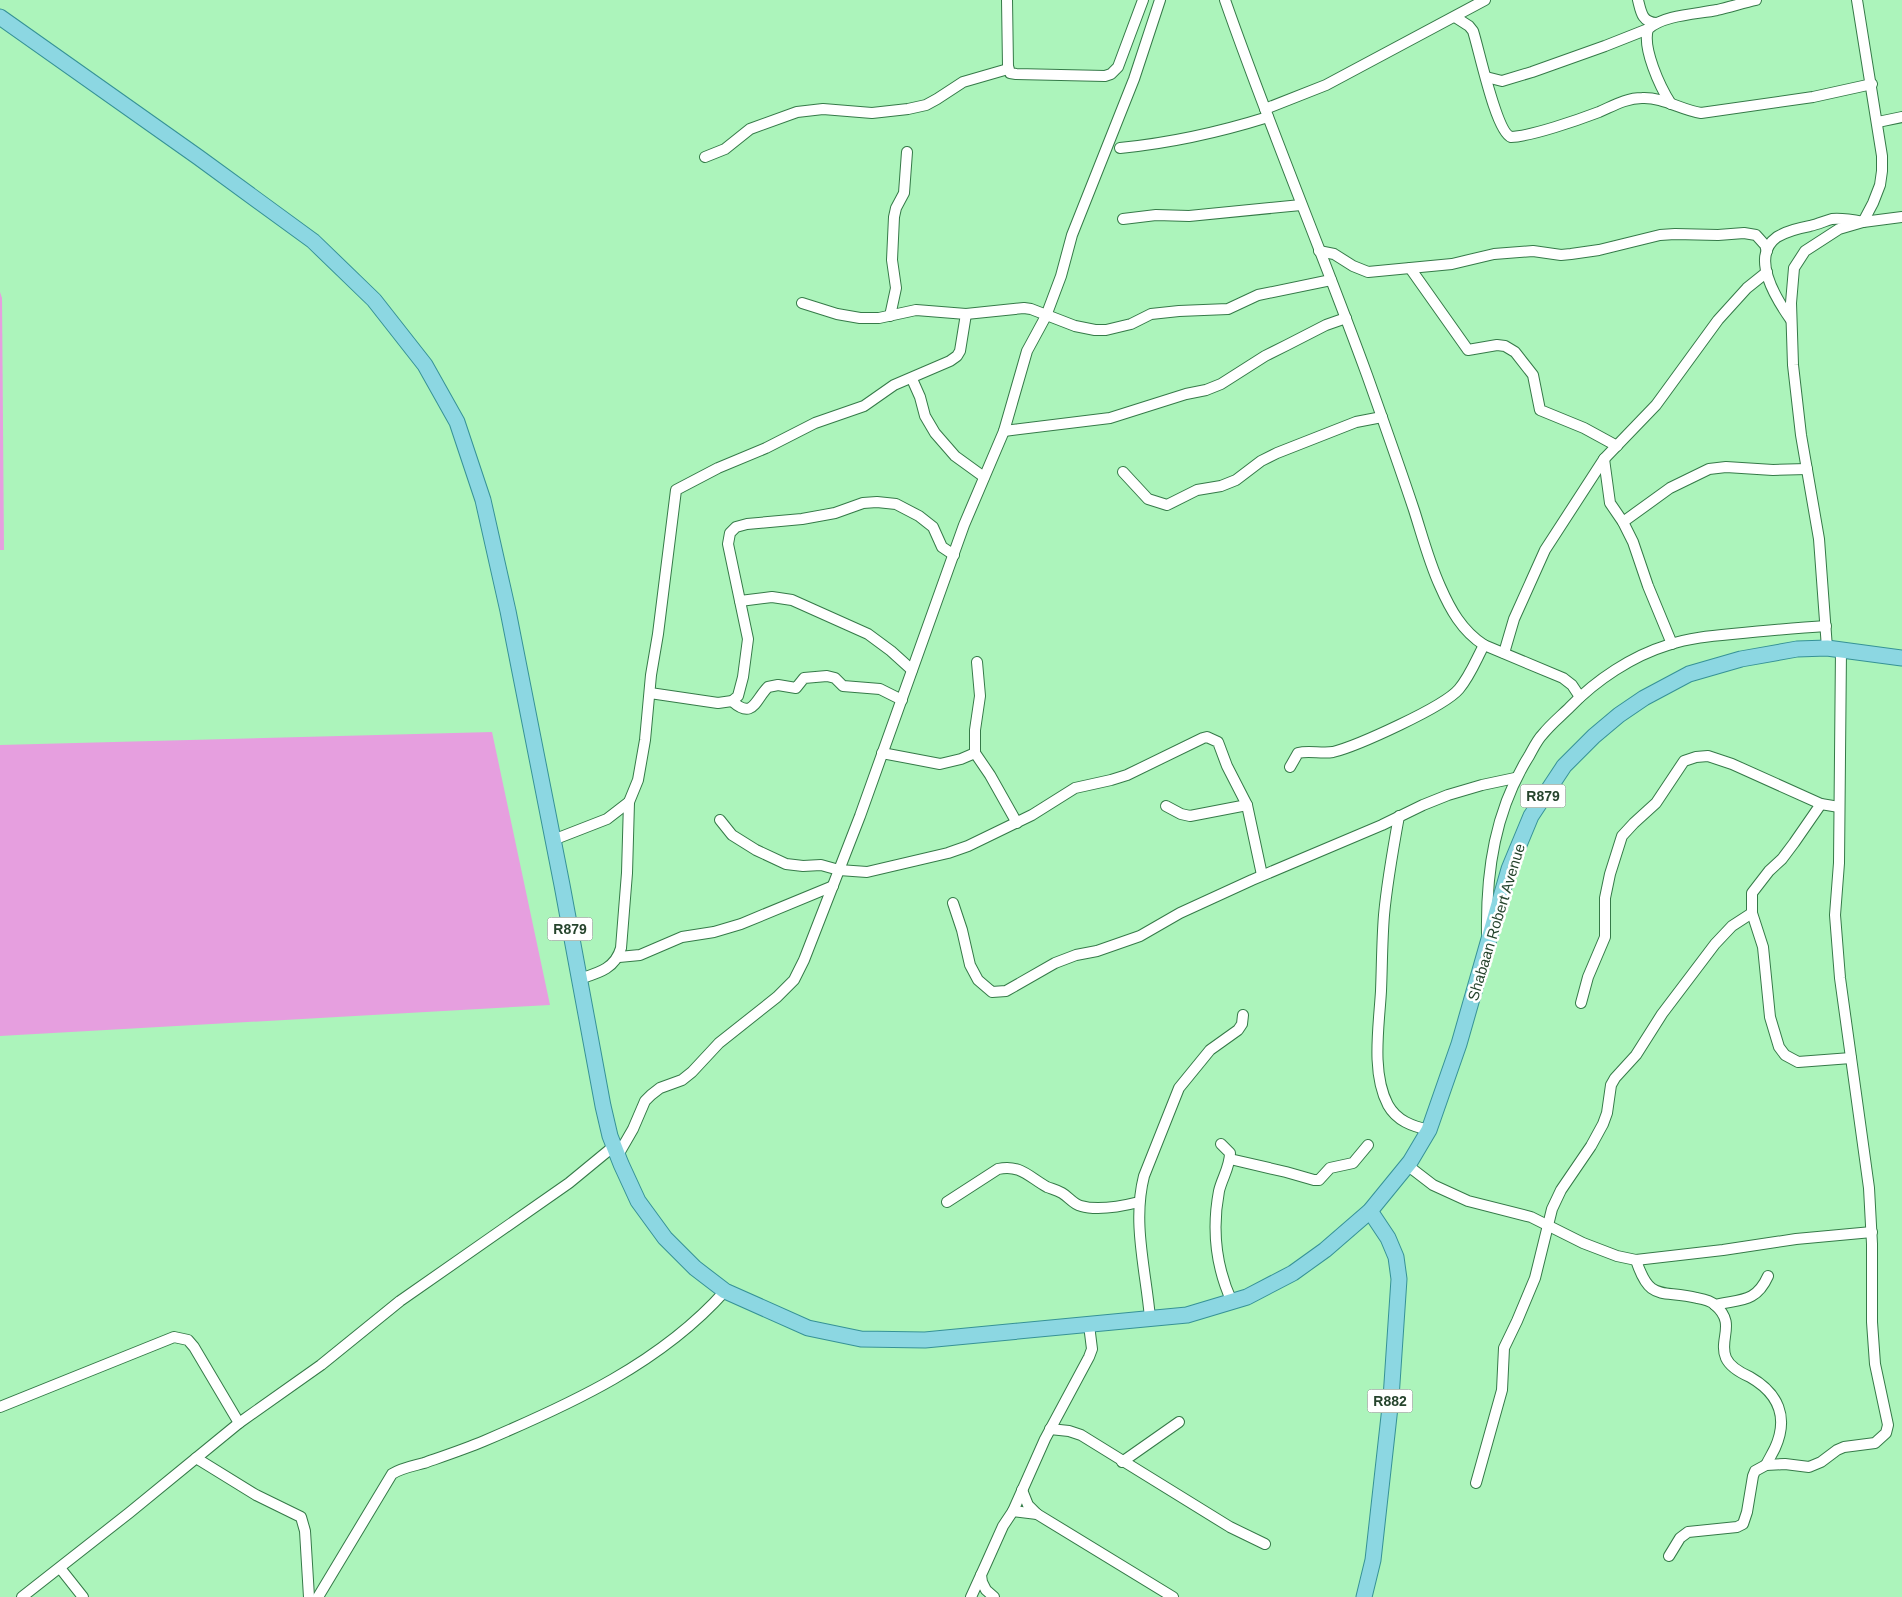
<svg xmlns="http://www.w3.org/2000/svg" width="1902" height="1597" font-family="Helvetica,sans-serif">
	<style>
		.green { fill: #e69fdf }
		.lines { fill: none; stroke-linecap: round; stroke-linejoin: round }
		.street-casing { stroke: #357a48; stroke-width: 12 }
		.primary-casing { stroke: #369296; stroke-width: 17 }
		.street { stroke: #fff; stroke-width: 10 }
		.primary { stroke: #8cd7e2; stroke-width: 15 }
		.labels { text-anchor: middle; dominant-baseline: central; stroke-width: 5; stroke-linejoin: round; paint-order: stroke }
		.shield { fill: #fff; stroke: #677c6c; stroke-width: 1 }
		.shield-label { font-size: 14px; font-weight: bold; fill: #26442d }
		.street-label { font-size: 15px; fill: #26442d; stroke: #fff }
	</style>
	<rect width="100%" height="100%" fill="#acf4bb"/>
	<g class="green">
		<polygon points="0,292 2,298 4,550 0,550"/>
		<polygon points="492,732 550,1005 0,1036 0,745"/>
	</g>
	<g class="lines">
		<defs>
			<g id="street">
				<polyline points="1007,0 1008,66 1010,73 1016,74 1105,76 1111,74 1118,67 1143,0"/>
				<path d="M1225 0C1269 126 1321 249 1367 375 1383 420 1399 465 1414 510 1422 535 1429 562 1440 586 1450 609 1462 631 1484 645L1563 678 1572 685 1580 697"/>
				<path d="M1638 0C1641 12 1642 22 1656 23"/>
				<path d="M1455 17 1469 26 1473 31C1479 49 1496 132 1511 137 1532 136 1578 120 1599 112 1613 106 1626 98 1642 98 1663 97 1681 110 1701 113L1813 97 1872 84"/>
				<polyline points="1486,77 1502,81 1532,72 1605,46 1648,29"/>
				<path d="M1671 104C1660 87 1642 48 1648 29 1663 15 1697 14 1717 10 1730 7 1743 3 1756 0"/>
				<polyline points="1265,109 1326,85 1485,0"/>
				<polyline points="1878,122 1902,117"/>
				<path d="M1120 148C1171 143 1220 132 1268 117"/>
				<polyline points="705,157 725,149 750,129 797,112 823,109 872,113 908,109 926,105 937,99 963,82 1008,69"/>
				<polyline points="1123,219 1156,215 1189,216 1301,205"/>
				<polyline points="1319,251 1334,254 1353,266 1368,272 1452,264 1494,254 1533,251 1561,255 1571,254 1599,250 1660,235 1675,234 1718,235 1744,233 1756,235 1765,245 1767,251"/>
				<polyline points="1410,268 1468,350 1497,345 1505,346 1515,352 1533,375 1540,410 1584,428 1617,446"/>
				<polyline points="802,303 837,314 860,318 879,318 916,310 966,314 1024,308 1031,309 1075,326 1095,330 1106,330 1131,324 1151,314 1179,311 1228,309 1258,295 1331,280"/>
				<polyline points="890,316 896,288 892,260 894,217 896,208 904,193 907,152"/>
				<path d="M1791 320C1777 300 1749 257 1777 237 1787 231 1799 228 1810 226 1818 224 1825 221 1832 219 1843 218 1853 220 1863 222L1873 203 1880 185 1882 171V156L1857 0"/>
				<polyline points="912,379 920,397 925,416 935,433 955,456 984,477"/>
				<polyline points="1004,431 1110,418 1186,394 1206,390 1221,384 1265,356 1287,345 1326,325 1346,318"/>
				<polyline points="1604,459 1610,503 1623,522 1633,542 1648,586 1672,644"/>
				<polyline points="1123,472 1148,499 1167,505 1197,490 1221,486 1236,480 1261,461 1277,453 1356,422 1382,417"/>
				<polyline points="1623,522 1670,488 1709,469 1726,467 1773,470 1807,469"/>
				<polyline points="740,601 772,597 792,600 868,634 891,651 912,670"/>
				<polyline points="1827,648 1819,539 1801,435 1793,365 1791,303 1794,268 1805,251 1839,229 1863,222 1902,217"/>
				<polyline points="1504,653 1514,619 1545,550 1604,459 1656,405 1718,320 1747,288 1767,272"/>
				<polyline points="977,662 980,696 975,730 975,753 990,775 1017,823"/>
				<polyline points="650,693 718,703 732,701 738,696 743,677 748,639 728,544 730,533 736,527 747,524 802,519 835,513 863,503 877,502 896,504 919,516 933,527 942,547 954,555"/>
				<path d="M732 701C753 720 755 700 768 687L778 685 796 688 804 678 827 676 835 678 843 686 880 689 902 700"/>
				<polyline points="882,753 940,764 961,759 975,753"/>
				<path d="M1290 767 1298 753C1309 750 1321 754 1333 752 1357 746 1444 707 1459 689 1470 676 1476 660 1484 645"/>
				<polyline points="1821,804 1794,843 1782,859 1769,871 1752,893 1752,913 1763,947 1770,1017 1779,1047 1785,1055 1798,1062 1851,1058"/>
				<polyline points="1166,806 1181,814 1190,816 1247,805"/>
				<path d="M1399 816C1393 849 1387 882 1384 915 1382 940 1382 966 1381 991 1379 1026 1371 1073 1388 1105 1397 1121 1412 1126 1429 1130"/>
				<polyline points="720,820 732,835 756,850 786,864 803,866 821,865 839,870 867,872 948,853 968,846 1032,815 1075,788 1111,780 1127,775 1203,738 1207,737 1218,742 1227,766 1247,805 1262,875"/>
				<polyline points="553,840 607,819 629,802 638,780 645,740 651,675 658,634 676,490 718,468 766,448 815,423 864,406 894,385 950,361 957,356 960,351 966,314"/>
				<polyline points="953,903 962,930 970,965 978,980 992,992 1006,991 1055,963 1076,955 1097,951 1140,936 1180,913 1252,880 1382,825 1423,805 1448,795 1482,785 1515,778"/>
				<path d="M1487 934C1486 871 1495 810 1529 756 1533 749 1537 740 1543 734 1551 724 1561 716 1570 707 1596 680 1632 656 1668 645 1689 638 1710 636 1732 634 1763 631 1794 628 1826 626"/>
				<polyline points="619,957 640,955 682,937 714,932 741,924 833,886"/>
				<path d="M579 979C598 973 615 969 621 948L627 873 629 802"/>
				<polyline points="1581,1003 1588,977 1605,937 1605,898 1610,874 1622,836 1634,823 1656,803 1684,761 1696,757 1708,756 1732,764 1821,804 1839,807"/>
				<path d="M1221 1144 1230 1153C1230 1167 1222 1178 1219 1191 1212 1228 1216 1267 1232 1302"/>
				<polyline points="618,1155 633,1129 645,1101 651,1095 660,1088 682,1080 692,1072 719,1043 777,997 794,980 804,960 860,816 964,525 1004,431 1027,351 1046,316 1061,276 1072,235 1134,79 1160,0"/>
				<polyline points="1230,1159 1286,1172 1314,1180 1319,1180 1330,1168 1353,1163 1368,1145"/>
				<polyline points="1407,1165 1433,1185 1468,1201 1531,1217 1583,1243 1617,1256 1636,1260 1723,1250 1796,1239 1872,1232"/>
				<path d="M947 1202 998 1169C1020 1164 1029 1177 1047 1187 1052 1189 1057 1190 1062 1193 1069 1197 1073 1204 1081 1206 1098 1211 1123 1206 1139 1202"/>
				<path d="M1636 1260C1650 1303 1661 1289 1697 1298 1703 1299 1710 1300 1715 1305 1737 1324 1718 1339 1726 1358 1730 1367 1741 1373 1750 1377 1778 1393 1789 1417 1775 1448 1772 1454 1769 1459 1766 1465"/>
				<path d="M1715 1305C1740 1299 1756 1303 1768 1276"/>
				<path d="M1150 1318C1146 1271 1132 1223 1144 1176L1179 1088 1210 1050 1238 1030 1242 1024 1243 1015"/>
				<polyline points="0,1407 174,1337 188,1340 194,1347 239,1423"/>
				<polyline points="1050,1429 1069,1431 1081,1435 1230,1527 1265,1544"/>
				<polyline points="196,1458 256,1495 301,1517 305,1531 309,1597"/>
				<polyline points="1122,1462 1179,1422"/>
				<polyline points="1476,1483 1502,1390 1504,1348 1517,1321 1535,1278 1552,1209 1561,1190 1591,1146 1603,1124 1607,1113 1611,1085 1615,1078 1636,1055 1662,1014 1715,944 1732,926 1752,913"/>
				<polyline points="1022,1490 1028,1505 1037,1514"/>
				<polyline points="1013,1511 1037,1514 1173,1597"/>
				<polyline points="1669,1556 1680,1538 1688,1532 1737,1527 1743,1524 1747,1512 1753,1476 1755,1471 1766,1465 1785,1464 1809,1467 1821,1462 1837,1450 1844,1447 1875,1443 1886,1433 1888,1425 1875,1364 1872,1322 1872,1244 1869,1188 1840,978 1835,915 1839,863 1841,650"/>
				<polyline points="60,1568 83,1597"/>
				<polyline points="22,1597 129,1513 239,1423 321,1365 400,1301 569,1183 614,1146"/>
				<path d="M318 1597 392 1474C401 1468 413 1466 424 1463 444 1456 465 1449 484 1441 571 1404 661 1363 725 1291"/>
				<polyline points="971,1597 981,1575"/>
				<polyline points="994,1597 986,1590 982,1582 981,1575 986,1564 1003,1526 1013,1511 1045,1439 1089,1357 1092,1349 1089,1325"/>
			</g>
			<g id="primary">
				<polyline points="0,17 198,157 313,241 374,300 425,365 457,422 483,500 508,611 562,885 603,1106 610,1136 621,1164 638,1201 665,1238 695,1268 725,1291 808,1328 861,1339 925,1340 1187,1315 1247,1297 1293,1273 1325,1250 1370,1211 1410,1162 1429,1130 1459,1044 1509,869 1531,816 1564,766 1594,736 1619,715 1644,698 1689,674 1741,659 1797,649 1827,648 1902,658"/>
				<polyline points="1364,1597 1373,1560 1391,1398 1399,1279 1396,1257 1388,1238 1370,1211"/>
			</g>
		</defs>
		<use href="#street" class="street-casing"/>
		<use href="#primary" class="primary-casing"/>
		<use href="#street" class="street"/>
		<use href="#primary" class="primary"/>
	</g>
	<g class="labels">
		<g class="shield">
			<rect x="1520.5" y="784.5" width="45" height="23" rx="4"/>
			<rect x="547.5" y="917.5" width="45" height="23" rx="4"/>
			<rect x="1367.5" y="1389.5" width="45" height="23" rx="4"/>
		</g>
		<g class="shield-label">
			<text x="1543" y="796">R879</text>
			<text x="570" y="929">R879</text>
			<text x="1390" y="1401">R882</text>
		</g>
		<g class="street-label">
			<text transform="translate(1496 922) rotate(-73)">Shabaan Robert Avenue</text>
		</g>
	</g>
</svg>
